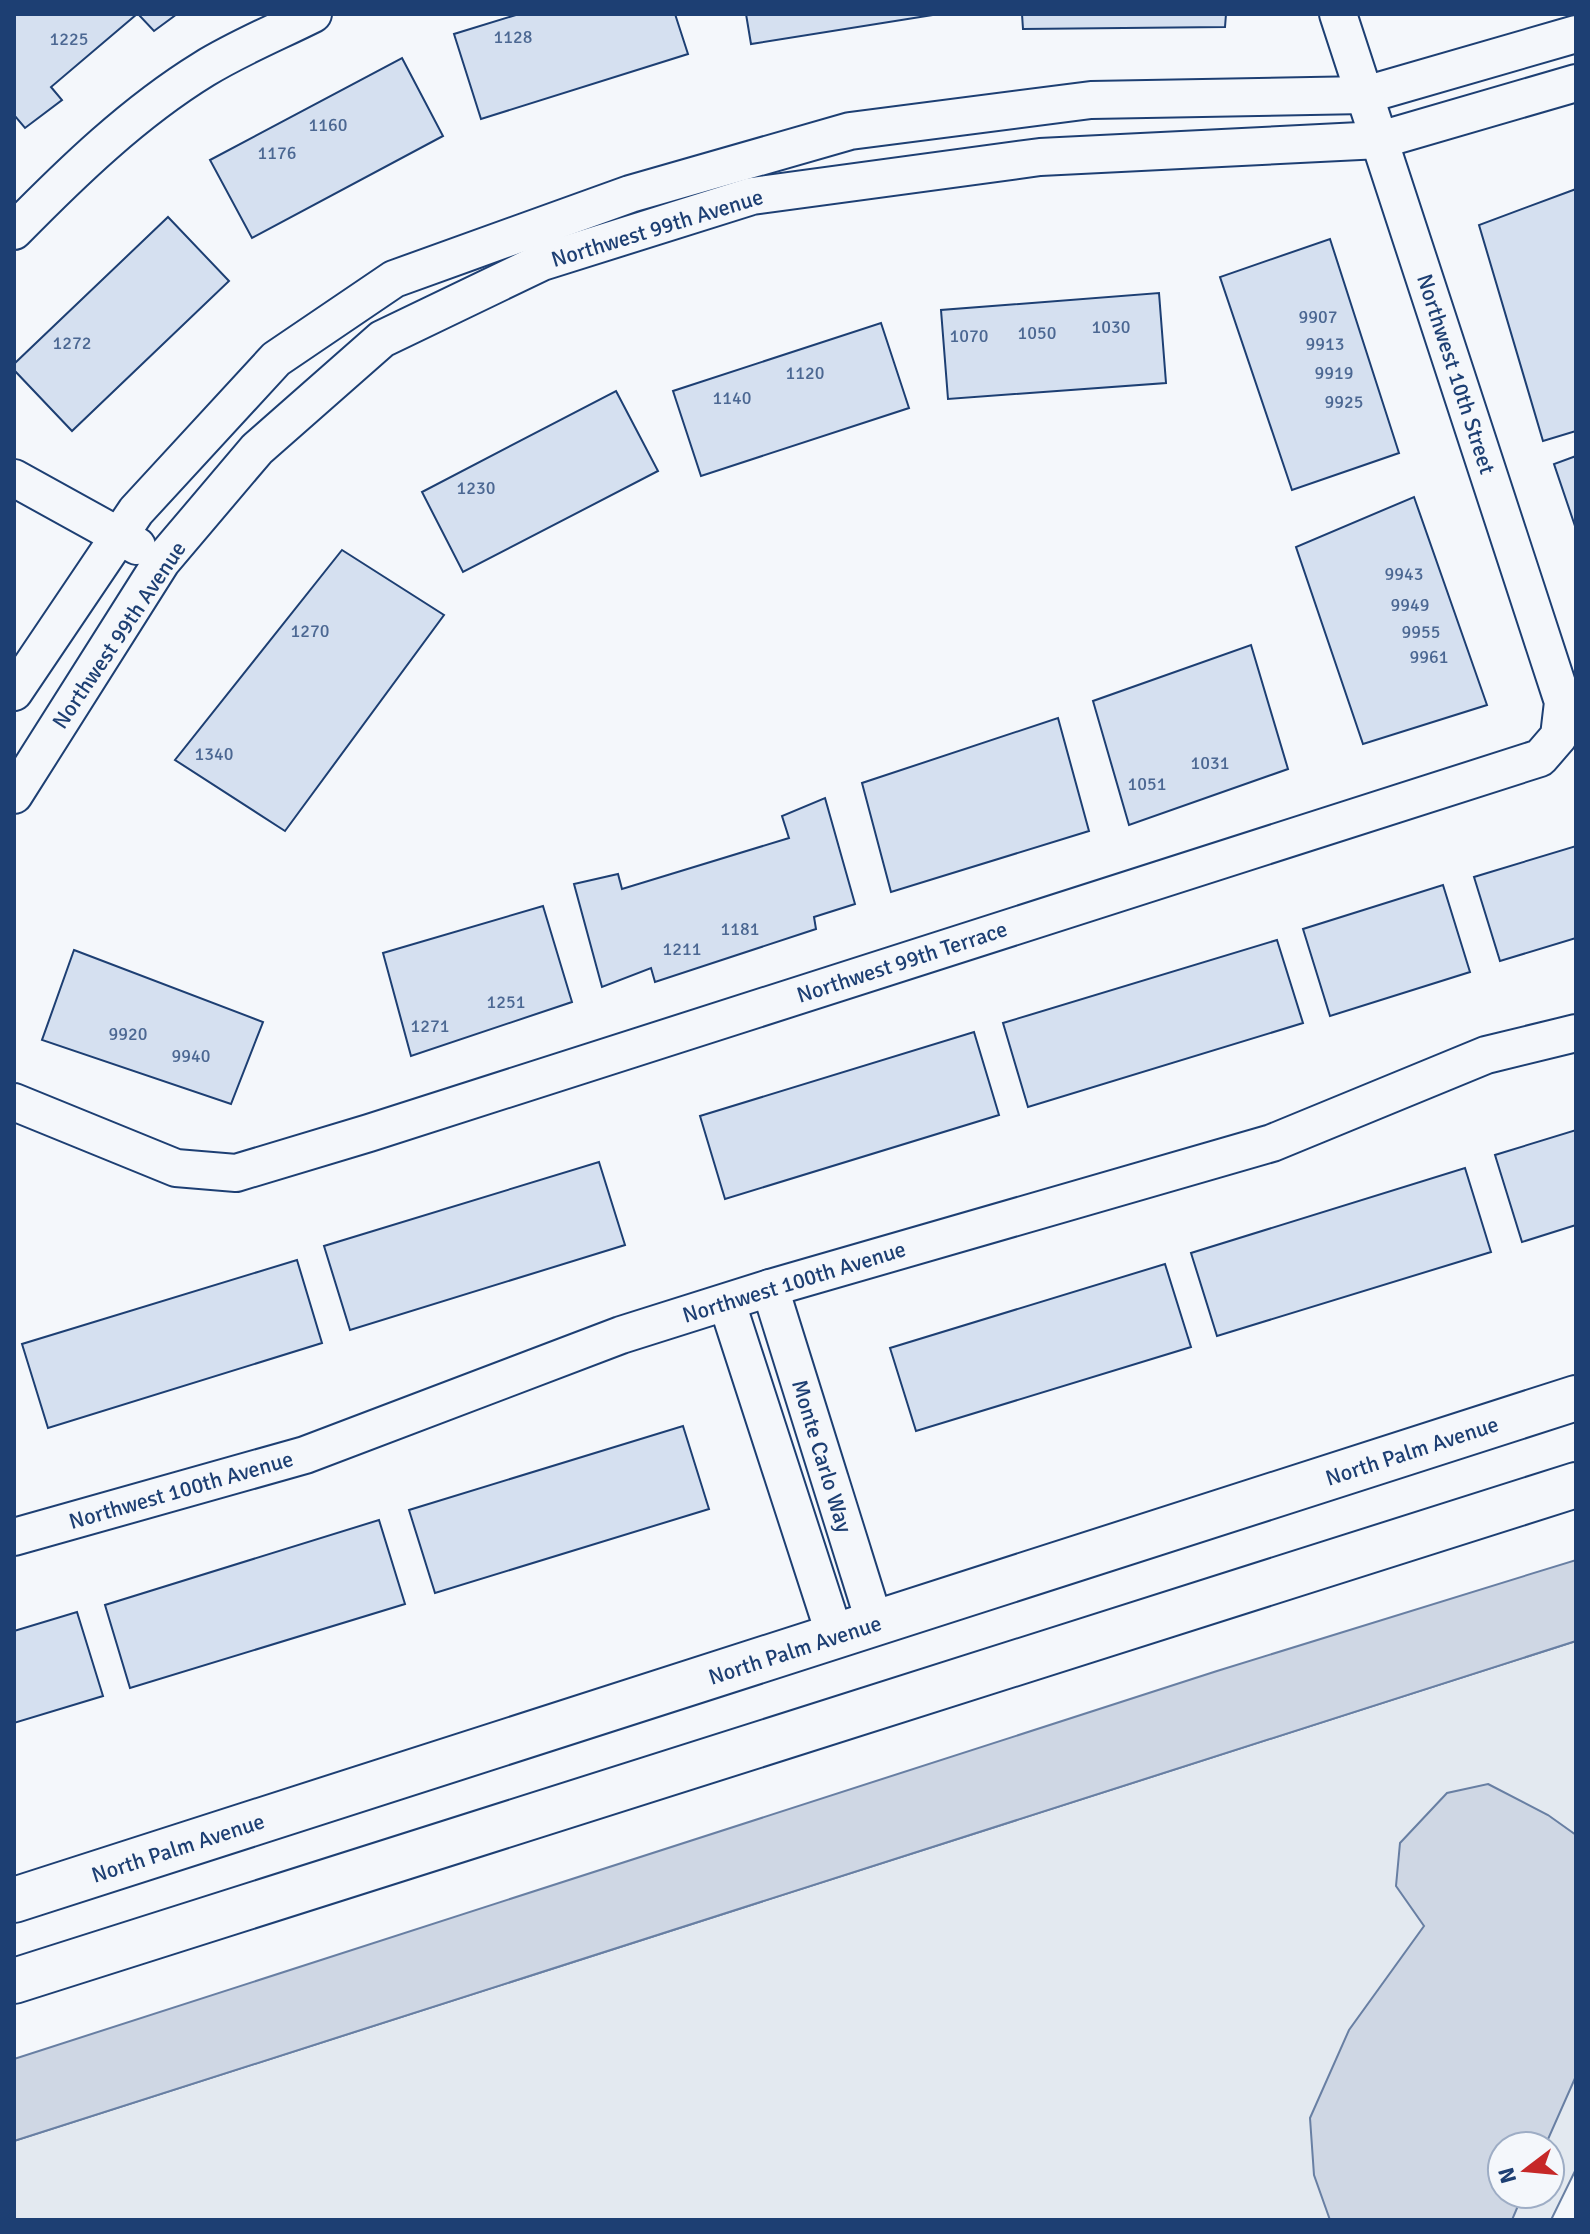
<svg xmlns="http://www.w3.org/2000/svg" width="1590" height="2234" font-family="Signika,sans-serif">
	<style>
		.green { fill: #e3e9f0; stroke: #687fa3; stroke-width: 2; fill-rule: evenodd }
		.water { fill: #cfd7e4; stroke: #687fa3; stroke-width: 2 }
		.building { fill: #d5e0f0; stroke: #1d3f73; stroke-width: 2 }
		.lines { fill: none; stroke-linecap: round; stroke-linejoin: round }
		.street-casing { stroke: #1d3f73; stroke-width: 40 }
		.secondary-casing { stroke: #1d3f73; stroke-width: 48 }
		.street { stroke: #f4f7fb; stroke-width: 36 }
		.secondary { stroke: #f4f7fb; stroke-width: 44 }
		.labels { text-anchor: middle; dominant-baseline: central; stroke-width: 6; stroke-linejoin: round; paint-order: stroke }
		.number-label { font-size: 18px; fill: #4b6792 }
		.street-label { font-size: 22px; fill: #1d3f73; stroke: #f4f7fb }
	</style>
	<rect width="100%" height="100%" fill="#f4f7fb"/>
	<path class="green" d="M1576 1641V2169L1551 2220H14V2141ZM1502 2146H1550V2194H1502Z"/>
	<g class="water">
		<polygon points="1576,1560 1576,1641 14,2141 14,2059 1217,1671"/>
		<polygon points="1488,1784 1548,1815 1576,1835 1576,2076 1545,2146 1502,2146 1502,2194 1523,2194 1512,2220 1330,2220 1314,2175 1310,2118 1349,2030 1424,1926 1396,1886 1400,1843 1447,1793"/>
	</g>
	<g class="building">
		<polygon points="14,14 137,14 51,87 62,100 25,128 14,115"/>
		<polygon points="138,14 177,14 154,31"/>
		<polygon points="519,14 675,14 688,54 481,119 454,34"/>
		<polygon points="746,14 939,14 751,44"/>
		<polygon points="1022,14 1226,14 1225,27 1023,29"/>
		<polygon points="402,58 443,136 252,238 210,160"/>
		<polygon points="1576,189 1576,431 1543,441 1479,225"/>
		<polygon points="168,217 229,281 72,431 14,370 14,364"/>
		<polygon points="1330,239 1399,453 1292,490 1220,277"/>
		<polygon points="1159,293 1166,383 948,399 941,310"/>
		<polygon points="881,323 909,408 701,476 673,391"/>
		<polygon points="616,391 658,471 463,572 422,492"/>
		<polygon points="1576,456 1576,529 1554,464"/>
		<polygon points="1414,497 1487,705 1363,744 1296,547"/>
		<polygon points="342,550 444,615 285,831 175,760"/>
		<polygon points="1251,645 1288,769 1129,825 1093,701"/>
		<polygon points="1058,718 1089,831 891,892 862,783"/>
		<polygon points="825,798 855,904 814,917 816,929 655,982 651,968 602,987 574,884 618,874 622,889 789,838 782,816"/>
		<polygon points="1576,846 1576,938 1500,961 1474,877"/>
		<polygon points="1443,885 1470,972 1330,1016 1303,929"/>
		<polygon points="543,906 572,1002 411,1056 383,953"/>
		<polygon points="1277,940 1303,1023 1028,1107 1003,1023"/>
		<polygon points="74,950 263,1022 231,1104 42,1040"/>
		<polygon points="974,1032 999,1115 725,1199 700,1116"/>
		<polygon points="1576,1130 1576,1225 1522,1242 1495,1155"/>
		<polygon points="599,1162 625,1245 350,1330 324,1246"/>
		<polygon points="1465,1168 1491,1252 1217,1336 1191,1253"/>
		<polygon points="297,1260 322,1343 48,1428 22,1344"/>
		<polygon points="1165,1264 1191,1347 916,1431 890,1348"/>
		<polygon points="683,1426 709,1509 435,1593 409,1510"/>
		<polygon points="379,1520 405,1604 130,1688 105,1605"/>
		<polygon points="77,1612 103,1696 14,1723 14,1631"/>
	</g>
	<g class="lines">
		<defs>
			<g id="street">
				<path d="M14 231C72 172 134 112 204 69 238 48 277 32 313 14"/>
				<polyline points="14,478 137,546"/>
				<polyline points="14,692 136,511 276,359 394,279 630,194 850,131 1091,100 1365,95 1576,34"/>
				<polyline points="14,795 162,561 257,449 382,339 542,262 752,196 1040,157 1380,140 1576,83"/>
				<polyline points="14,1102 176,1168 236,1173 369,1133 1540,758 1559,736 1563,702 1338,14"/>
				<polyline points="770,1288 875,1624"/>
				<polyline points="727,1303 835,1636"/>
				<polyline points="14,1537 305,1455 621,1335 770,1288 1272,1143 1486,1055 1576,1033"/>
			</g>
			<g id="secondary">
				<polyline points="14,1900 1576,1398"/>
				<polyline points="14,1981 1576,1485"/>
			</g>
		</defs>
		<use href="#street" class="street-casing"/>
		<use href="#secondary" class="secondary-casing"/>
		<use href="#street" class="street"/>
		<use href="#secondary" class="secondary"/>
	</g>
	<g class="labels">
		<g class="number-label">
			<text x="513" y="37">1128</text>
			<text x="69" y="39">1225</text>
			<text x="328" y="125">1160</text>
			<text x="277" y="153">1176</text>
			<text x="1318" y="317">9907</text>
			<text x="1111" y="327">1030</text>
			<text x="1037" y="333">1050</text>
			<text x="969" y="336">1070</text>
			<text x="72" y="343">1272</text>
			<text x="1325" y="344">9913</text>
			<text x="805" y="373">1120</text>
			<text x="1334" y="373">9919</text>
			<text x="732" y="398">1140</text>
			<text x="1344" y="402">9925</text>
			<text x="476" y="488">1230</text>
			<text x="1404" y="574">9943</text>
			<text x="1410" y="605">9949</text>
			<text x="310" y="631">1270</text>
			<text x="1421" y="632">9955</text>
			<text x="1429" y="657">9961</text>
			<text x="214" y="754">1340</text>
			<text x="1210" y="763">1031</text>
			<text x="1147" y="784">1051</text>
			<text x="740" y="929">1181</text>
			<text x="682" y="949">1211</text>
			<text x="506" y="1002">1251</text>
			<text x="430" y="1026">1271</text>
			<text x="128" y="1034">9920</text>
			<text x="191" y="1056">9940</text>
		</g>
		<g class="street-label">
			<text transform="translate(657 228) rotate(-17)">Northwest 99th Avenue</text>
			<text transform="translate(1456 374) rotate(72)">Northwest 10th Street</text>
			<text transform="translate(119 635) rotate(-56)">Northwest 99th Avenue</text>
			<text transform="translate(902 962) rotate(-18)">Northwest 99th Terrace</text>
			<text transform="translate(794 1282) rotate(-17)">Northwest 100th Avenue</text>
			<text transform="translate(1412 1451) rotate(-18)">North Palm Avenue</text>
			<text transform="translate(822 1456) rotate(73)">Monte Carlo Way</text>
			<text transform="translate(181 1490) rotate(-16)">Northwest 100th Avenue</text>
			<text transform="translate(795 1650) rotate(-18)">North Palm Avenue</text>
			<text transform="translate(178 1848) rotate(-18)">North Palm Avenue</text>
		</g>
	</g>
	<rect width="1590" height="2234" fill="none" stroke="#1d3f73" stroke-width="32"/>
	<g transform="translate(1526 2170) rotate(254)"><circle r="38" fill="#f4f7fb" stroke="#9eadc5" stroke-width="2"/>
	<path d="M0-6L14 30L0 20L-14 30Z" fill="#c62828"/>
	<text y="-12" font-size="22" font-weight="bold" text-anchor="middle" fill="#1d3f73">N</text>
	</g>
</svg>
